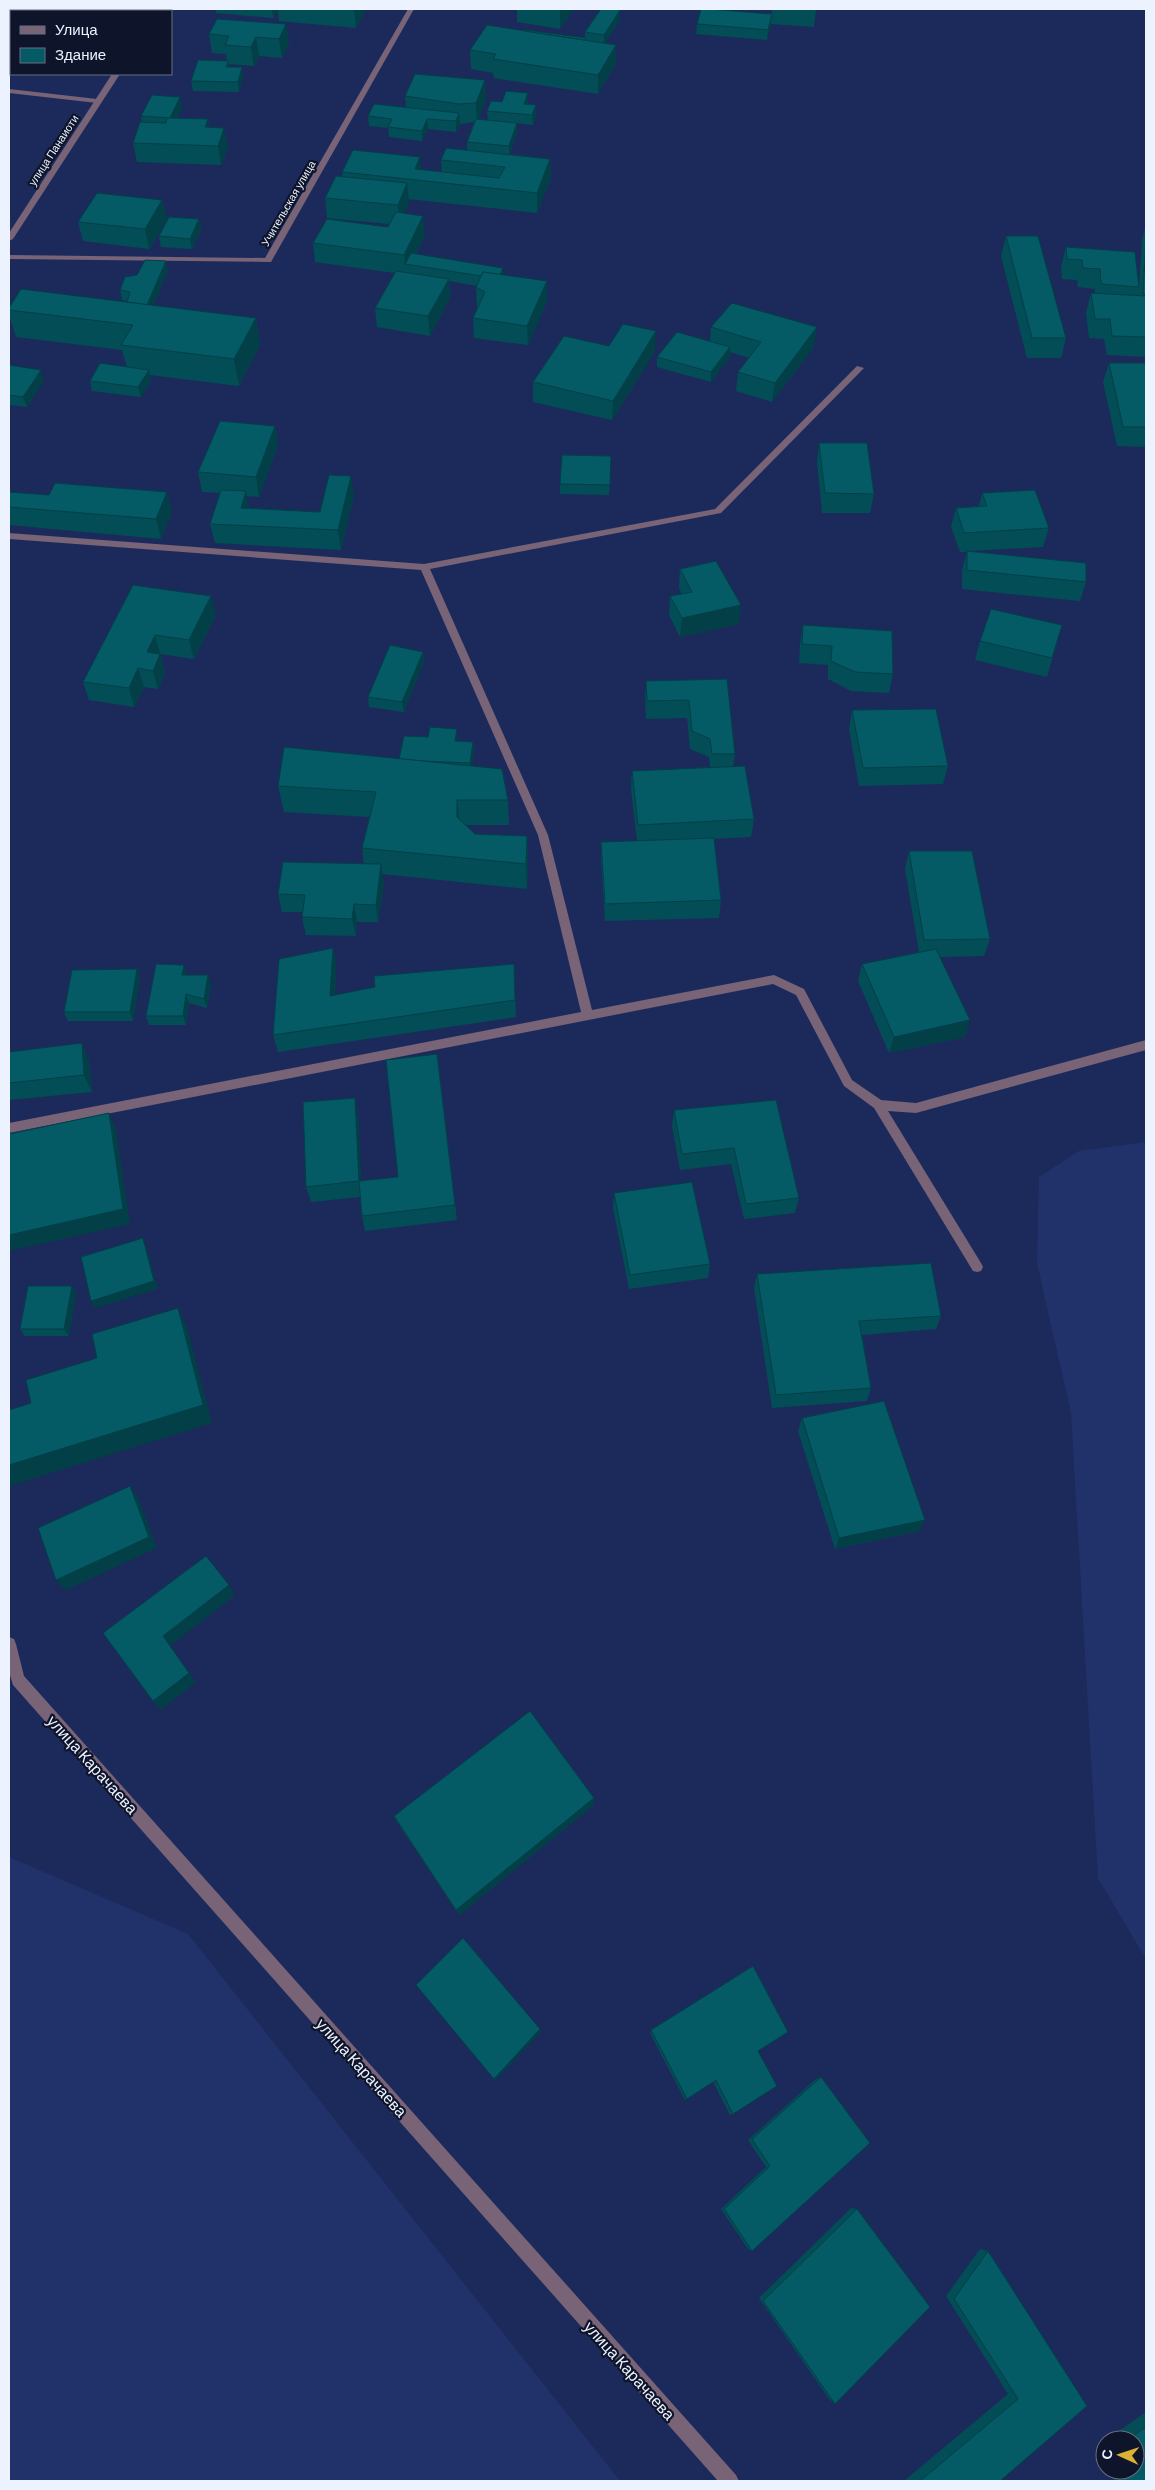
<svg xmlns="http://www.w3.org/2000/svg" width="1155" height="2490" font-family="Barlow,sans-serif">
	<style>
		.built { fill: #21316a }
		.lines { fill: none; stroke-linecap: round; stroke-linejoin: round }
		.service { fill: #786377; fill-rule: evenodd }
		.minor { fill: #786377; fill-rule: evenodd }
		.tertiary { fill: #786377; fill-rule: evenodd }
		.wall { fill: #034d57 }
		.shaded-wall { fill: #033f47 }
		.building { fill: #045a65; stroke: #033f47 }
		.labels { text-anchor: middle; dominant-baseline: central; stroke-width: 4.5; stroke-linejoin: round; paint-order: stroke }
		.far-street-label { font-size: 11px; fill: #edf2ff; stroke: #0e152b }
		.near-street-label { font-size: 16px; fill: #edf2ff; stroke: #0e152b }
	</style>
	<rect width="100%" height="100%" fill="#1c2a5b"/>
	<g class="built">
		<polygon points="1146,1142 1146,1959 1098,1878 1071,1413 1037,1263 1039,1177 1079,1151"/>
		<polygon points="9,1857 188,1934 620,2481 9,2481"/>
	</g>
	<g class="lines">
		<polygon class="service" points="857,366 864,368 721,513 430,569 548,835 592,1010 774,975 804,989 852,1080 881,1100 916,1103 1146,1040 1146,1050 916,1113 888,1111 981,1263 983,1267 981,1271 977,1272 973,1271 874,1108 844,1086 796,995 773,984 9,1133 9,1123 581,1012 538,835 421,570 9,539 9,533 424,564 715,509"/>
		<g class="minor">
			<polygon points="408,9 414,9 271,262 9,259 9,255 265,258"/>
			<polygon points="9,89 97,99 101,101 97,103 9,93"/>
			<polygon points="9,1637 14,1639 16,1644 24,1676 736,2475 739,2481 718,2481 13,1685 9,1672"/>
		</g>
		<g class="tertiary">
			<polygon points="157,9 163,9 162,11 156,11"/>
			<polygon points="112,74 120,74 13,239 9,241 9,233"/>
		</g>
	</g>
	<g class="wall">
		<polygon points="9,9 61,9 59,11 11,11 11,36 9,36"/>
		<polygon points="215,9 366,9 356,28 279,21 278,11 273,18 216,13"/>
		<polygon points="508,9 574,9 560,29 517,22 517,10"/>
		<polygon points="772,9 816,9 814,27 771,24 767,40 696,34 697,24 772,14"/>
		<polygon points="620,10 620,20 605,43 616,45 616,64 598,94 494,78 493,73 471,69 470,50 525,31 585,38 585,32"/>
		<polygon points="286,24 289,43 282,58 259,56 254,66 228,64 229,67 243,77 239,92 193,91 191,81 227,61 226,54 212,53 209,34"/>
		<polygon points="528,93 528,104 536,105 536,115 533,125 517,123 517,133 510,154 550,159 551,178 537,213 408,199 409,203 404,213 425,235 416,254 504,275 547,281 547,301 528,345 474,338 473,318 478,307 477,307 476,287 477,286 449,281 450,298 430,336 377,327 375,308 395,273 315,262 313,243 388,227 389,224 327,218 325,198 342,177 342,172 421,169 442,172 441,160 467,150 467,142 474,122 460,124 456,132 428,129 422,141 389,137 388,128 369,126 368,116 406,108 405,96 486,99 478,120 488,120 487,111 502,102"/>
		<polygon points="182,107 177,118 208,119 209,127 228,147 221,165 137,162 133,143 142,122 141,116"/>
		<polygon points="162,200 167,220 149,249 83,241 78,222"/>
		<polygon points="199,219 201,230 192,249 161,247 159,236"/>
		<polygon points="1146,224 1146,357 1107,355 1104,339 1089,338 1086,313 1091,293 1095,294 1095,289 1078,287 1077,280 1062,279 1061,267 1066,247 1139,285 1142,240"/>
		<polygon points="1006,236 1066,338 1061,358 1027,358 1001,256"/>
		<polygon points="168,271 153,305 256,318 260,345 239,386 150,375 151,380 141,397 92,391 90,381 127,367 122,350 16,337 9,315 9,308 127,302 127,301 122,300 120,290"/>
		<polygon points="711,327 814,347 772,402 736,391 738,372 749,358 730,352 730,357 711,382 657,367 657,357 710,341"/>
		<polygon points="609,346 655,351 612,420 533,402 533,382"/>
		<polygon points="1109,363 1146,363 1146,447 1117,446 1103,382"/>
		<polygon points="9,365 44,380 27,407 9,405"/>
		<polygon points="275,426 278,445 259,497 246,496 249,508 320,512 354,495 341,550 215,543 210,524 220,493 202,492 198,472"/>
		<polygon points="819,443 874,494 870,513 822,513 817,462"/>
		<polygon points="611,456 609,495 560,494 560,484"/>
		<polygon points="9,492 172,512 161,539 9,525"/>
		<polygon points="982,493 1049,528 1043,547 969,551 1086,582 1080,601 962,589 962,570 967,552 960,552 951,527 956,508 979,506"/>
		<polygon points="680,569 739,624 680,637 669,615 670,596 682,594 679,588"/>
		<polygon points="133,585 216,615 194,659 160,654 165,673 158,689 144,687 134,707 89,700 83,682"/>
		<polygon points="803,625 893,674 889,693 851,691 828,679 828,665 799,663 800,644"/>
		<polygon points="1062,625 1047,677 975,660 980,641"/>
		<polygon points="423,652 424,661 404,712 369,707 368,697"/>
		<polygon points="727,679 735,754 733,766 754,819 751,837 714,839 721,900 719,918 605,921 601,860 601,842 637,841 631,789 632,771 710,767 709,757 690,749 687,718 646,719 645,699 646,681"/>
		<polygon points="852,710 948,766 943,784 859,786 849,729"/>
		<polygon points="457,738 457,741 473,742 474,751 472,766 508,800 509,825 466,825 475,834 527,836 528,861 527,889 382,874 384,882 378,922 357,922 356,936 306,935 302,917 303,912 282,912 278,894 364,864 362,848 369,817 284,812 278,786 399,759"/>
		<polygon points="909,851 990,939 984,956 940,957 965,1037 889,1053 858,981 862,964 919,952 905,869"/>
		<polygon points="333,948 336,965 335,995 514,964 516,1017 278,1052 273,1035"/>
		<polygon points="137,969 140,978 133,1021 68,1021 64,1012"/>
		<polygon points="187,974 187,975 211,984 207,1008 189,1003 186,1025 149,1025 146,1016"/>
		<polygon points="9,1052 89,1060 92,1092 9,1100"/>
		<polygon points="437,1054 457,1220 365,1231 362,1216 360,1197 311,1202 306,1187 358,1114 361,1181 398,1177"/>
		<polygon points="776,1100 799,1198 795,1213 744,1219 731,1164 680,1170 672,1126 674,1110"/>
		<polygon points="614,1193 710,1264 708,1278 629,1289 613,1208"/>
		<polygon points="757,1274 941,1316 936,1329 862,1335 871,1388 867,1401 772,1408 754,1288"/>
		<polygon points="72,1286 76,1293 69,1336 25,1336 20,1329"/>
		<polygon points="802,1418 919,1531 835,1549 798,1431"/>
		<polygon points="594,1798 594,1805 459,1915 397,1822 394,1816"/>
		<polygon points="651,2030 758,2051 733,2114 730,2115 713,2082 685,2100 650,2033"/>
		<polygon points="821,2077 752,2251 748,2249 721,2209 766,2167 748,2140 816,2079"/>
		<polygon points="851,2208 857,2209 835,2404 829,2399 759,2298"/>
		<polygon points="980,2249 988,2251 1087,2406 1000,2481 904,2481 1008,2394 946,2296"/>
		<polygon points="1146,2412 1146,2481 1115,2481 1109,2470 1135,2470 1135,2440 1106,2440"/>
		<polygon points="1105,2440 1105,2463 1096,2447"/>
	</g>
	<g class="shaded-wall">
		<polygon points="52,9 61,9 59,11 52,11"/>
		<polygon points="272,9 277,9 278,11 273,18"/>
		<polygon points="354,9 366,9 356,28"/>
		<polygon points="561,9 574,9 560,29 560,10"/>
		<polygon points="620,10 620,20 604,45 604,35"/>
		<polygon points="772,14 771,24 767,40 768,30"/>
		<polygon points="286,24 289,43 282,58 279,39"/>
		<polygon points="256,37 259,56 254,66 251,47"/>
		<polygon points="616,45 616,64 598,94 598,75"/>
		<polygon points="242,67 243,77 239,92 238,82"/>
		<polygon points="485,80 486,99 477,122 476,103"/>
		<polygon points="528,93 528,103 525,114 524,104"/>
		<polygon points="180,97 182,107 172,128 170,118"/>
		<polygon points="536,105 536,115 533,125 532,115"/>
		<polygon points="459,113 460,124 456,132 456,121"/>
		<polygon points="208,119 211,138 208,146 205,127"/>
		<polygon points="427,119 428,129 422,141 422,131"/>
		<polygon points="517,123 517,133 509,156 509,146"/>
		<polygon points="224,128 228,147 221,165 218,146"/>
		<polygon points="420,157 422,177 415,169"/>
		<polygon points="550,159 551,178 537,213 537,193"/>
		<polygon points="407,183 409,203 399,225 398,205"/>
		<polygon points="162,200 167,220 149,249 145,229"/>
		<polygon points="423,216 425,235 410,265 405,264 404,255"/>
		<polygon points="199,219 201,230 192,249 190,239"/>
		<polygon points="166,261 168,271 149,316 147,305"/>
		<polygon points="503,268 504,278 498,279"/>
		<polygon points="449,279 450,298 430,336 428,316"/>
		<polygon points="547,281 547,301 528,345 527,326"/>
		<polygon points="256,318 260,345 239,386 234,359"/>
		<polygon points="817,327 814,347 772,402 775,383"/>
		<polygon points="656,331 655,351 612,420 613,401"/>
		<polygon points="730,347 730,357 711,382 711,372"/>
		<polygon points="41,370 44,380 27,407 23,397"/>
		<polygon points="149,370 151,380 141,397 138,387"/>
		<polygon points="275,426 278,445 259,497 256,477"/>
		<polygon points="351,476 354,495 341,550 338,530"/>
		<polygon points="246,491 249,511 245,527 241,508"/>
		<polygon points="167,492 172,512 161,539 156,519"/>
		<polygon points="211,596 216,615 194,659 189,640"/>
		<polygon points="741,605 739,624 680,637 682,618"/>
		<polygon points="155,635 165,673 158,689 153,671 159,657 152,671 147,652"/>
		<polygon points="423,652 424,661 404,712 402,702"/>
		<polygon points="138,668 144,687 134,707 129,688"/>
		<polygon points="457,729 457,738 456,751 455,741"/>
		<polygon points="473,742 474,751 471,773 470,763"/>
		<polygon points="457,800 460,825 457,817"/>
		<polygon points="527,836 528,861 527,889 526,864"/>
		<polygon points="381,864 384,882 378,922 376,905"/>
		<polygon points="354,904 357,922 356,936 352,919"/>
		<polygon points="333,948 336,965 334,1013 330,996"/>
		<polygon points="184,965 187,974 185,984 182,975"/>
		<polygon points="137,969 140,978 133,1021 130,1012"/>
		<polygon points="208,975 211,984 207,1008 204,999"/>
		<polygon points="186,994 189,1003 186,1025 183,1016"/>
		<polygon points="970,1020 965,1037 889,1053 894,1037"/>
		<polygon points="82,1043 89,1060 92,1092 84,1075"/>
		<polygon points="355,1098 358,1114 362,1196 359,1181"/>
		<polygon points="109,1113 116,1129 130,1224 9,1251 9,1235"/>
		<polygon points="143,1238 146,1246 158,1289 95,1308 91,1301"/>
		<polygon points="72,1286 76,1293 69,1336 64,1329"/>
		<polygon points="178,1308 187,1327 212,1423 9,1486 9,1465"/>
		<polygon points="130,1486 138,1498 157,1548 66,1590 56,1580"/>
		<polygon points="925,1520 919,1531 835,1549 839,1538"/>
		<polygon points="229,1585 235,1595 170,1646 196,1682 161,1710 153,1701 163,1636"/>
		<polygon points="594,1798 594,1805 459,1915 456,1910"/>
		<polygon points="540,2029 541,2032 495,2081 494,2079"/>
	</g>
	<g class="building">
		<polygon points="550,9 561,9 560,10"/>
		<polygon points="601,9 610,9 620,10 604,35 585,32"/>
		<polygon points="701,9 708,9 772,14 768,30 697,24"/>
		<polygon points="9,10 17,11 11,11 11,26 9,26"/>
		<polygon points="217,19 286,24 279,39 256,37 251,47 225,45 229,36 209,34"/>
		<polygon points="487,25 616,45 598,75 493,59 496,54 470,50"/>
		<polygon points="526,30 586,38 585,40 525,31"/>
		<polygon points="198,60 228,61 226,67 242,67 238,82 191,81"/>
		<polygon points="415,74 485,80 476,103 459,104 405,96"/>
		<polygon points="506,91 528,93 524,104 536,105 532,115 487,111 491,101 502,102"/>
		<polygon points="152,95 180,97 170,118 141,116"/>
		<polygon points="374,104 459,113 456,121 427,119 422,131 388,127 392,119 368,116"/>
		<polygon points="167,118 208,119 205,127 224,128 218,146 133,143 140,122 166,123"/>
		<polygon points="476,119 517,123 509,146 467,142"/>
		<polygon points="446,148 550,159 537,193 342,172 353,150 420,157 415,169 499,178 505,167 441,160"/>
		<polygon points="336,176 407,183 398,205 325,198"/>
		<polygon points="97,193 162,200 145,229 78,222"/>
		<polygon points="396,212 423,216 404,255 313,243 327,219 388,227"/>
		<polygon points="169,217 199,219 190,239 159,236"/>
		<polygon points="1006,236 1038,236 1066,338 1032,338"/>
		<polygon points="1146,239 1146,294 1143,294"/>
		<polygon points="1066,247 1135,252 1139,287 1101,284 1100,269 1083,268 1082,260 1067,259"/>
		<polygon points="411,253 503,268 500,275 483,272 481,276 405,264"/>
		<polygon points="145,260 166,261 147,305 127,302 130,292 120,290 125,277 137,275"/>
		<polygon points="396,271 449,279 428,316 375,308"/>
		<polygon points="483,272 547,281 527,326 473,318 485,292 476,287"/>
		<polygon points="21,289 256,318 234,359 121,345 133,325 9,310 9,308"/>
		<polygon points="1091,293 1146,296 1146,337 1112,336 1110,319 1095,319"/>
		<polygon points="732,303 817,327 775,383 738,372 761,342 711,327"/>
		<polygon points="623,324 656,331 613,401 533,382 564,336 609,346"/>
		<polygon points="677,332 730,347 711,372 657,357"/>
		<polygon points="100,363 149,370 138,387 90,381"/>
		<polygon points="1109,363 1146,363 1146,427 1123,427"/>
		<polygon points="9,365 41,370 23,397 9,395"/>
		<polygon points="220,421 275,426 256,477 198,472"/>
		<polygon points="819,443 867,443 874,494 825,493"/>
		<polygon points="562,455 611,456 610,485 560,484"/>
		<polygon points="329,475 351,476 338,530 210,524 221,490 246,491 241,508 320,512"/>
		<polygon points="55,483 167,492 156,519 9,507 9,492 49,495"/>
		<polygon points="1035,490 1049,528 964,533 956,508 987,506 982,493"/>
		<polygon points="967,551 1086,563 1086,582 967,570"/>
		<polygon points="716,561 741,605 682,618 670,596 692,592 680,569"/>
		<polygon points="133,585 211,596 189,640 155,635 147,652 160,654 153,671 138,668 129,688 83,682"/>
		<polygon points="991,609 1062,625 1052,658 980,641"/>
		<polygon points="803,625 892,631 893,674 855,672 831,661 832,646 802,644"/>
		<polygon points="390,645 423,652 402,702 368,697"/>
		<polygon points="727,679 735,754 712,754 710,739 692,731 689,700 647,701 646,681"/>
		<polygon points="936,709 948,766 863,768 852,710"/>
		<polygon points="430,727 457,729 455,741 473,742 470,763 423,761 399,759 404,736 428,737"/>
		<polygon points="284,747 502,769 508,800 457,800 457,817 475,834 527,836 526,864 362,848 376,792 278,786"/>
		<polygon points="745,766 754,819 638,825 632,771"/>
		<polygon points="714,838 721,900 605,904 601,842"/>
		<polygon points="909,851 972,851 990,939 924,940"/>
		<polygon points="283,862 381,864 376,905 354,904 352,919 302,917 305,895 278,894"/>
		<polygon points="333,948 330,996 375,987 374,976 514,964 515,1000 273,1035 279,959"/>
		<polygon points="936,949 970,1020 894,1037 862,964"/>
		<polygon points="156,964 184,965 182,975 208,975 204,999 186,994 183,1016 146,1016"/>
		<polygon points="137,969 130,1012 64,1012 72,970"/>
		<polygon points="82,1043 84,1075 9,1083 9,1052"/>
		<polygon points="437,1054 455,1205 362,1216 359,1181 398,1177 386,1060"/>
		<polygon points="355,1098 359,1181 306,1187 303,1102"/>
		<polygon points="776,1100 799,1198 746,1204 734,1148 682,1154 674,1110"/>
		<polygon points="109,1113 123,1209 9,1235 9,1134"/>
		<polygon points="692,1182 710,1264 630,1275 614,1193"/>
		<polygon points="143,1238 154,1281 91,1301 81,1257"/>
		<polygon points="931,1263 941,1316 859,1321 871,1388 776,1395 757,1274"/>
		<polygon points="28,1286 72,1286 64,1329 20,1329"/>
		<polygon points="178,1308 203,1405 9,1465 9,1410 31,1403 26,1380 97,1358 92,1334"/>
		<polygon points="884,1401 925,1520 839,1538 802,1418"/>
		<polygon points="130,1486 149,1537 56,1580 38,1528"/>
		<polygon points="206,1556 229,1585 163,1636 189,1673 153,1701 103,1633"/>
		<polygon points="530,1711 594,1798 456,1910 394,1816"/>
		<polygon points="463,1938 540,2029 494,2079 416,1985"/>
		<polygon points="753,1966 788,2032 758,2051 777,2086 733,2114 716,2080 687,2099 651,2030"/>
		<polygon points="821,2077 870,2143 752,2251 724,2209 770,2166 752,2139"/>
		<polygon points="857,2209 930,2307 835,2404 763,2301"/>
		<polygon points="988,2251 1087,2406 1000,2481 920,2481 1018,2399 954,2299"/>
		<polygon points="1146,2427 1146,2481 1123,2481 1117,2470 1135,2470 1135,2440 1127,2440"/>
	</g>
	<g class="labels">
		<g class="far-street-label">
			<text transform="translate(53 150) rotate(-57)">улица Панаиоти</text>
			<text transform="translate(288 203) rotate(-60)">Учительская улица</text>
		</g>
		<g class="near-street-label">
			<text transform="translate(93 1764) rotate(48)">улица Карачаева</text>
			<text transform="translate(362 2067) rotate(48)">улица Карачаева</text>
			<text transform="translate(630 2370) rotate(48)">улица Карачаева</text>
		</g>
	</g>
	<rect width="1155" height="2490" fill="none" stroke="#edf2ff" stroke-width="20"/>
	<rect x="10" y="10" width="162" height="65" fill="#0e152b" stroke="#676d80"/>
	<rect x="20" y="26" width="25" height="8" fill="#786377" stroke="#676d80"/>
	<text x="55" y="35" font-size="15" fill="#edf2ff">Улица</text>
	<rect x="20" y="48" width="25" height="15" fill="#045a65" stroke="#676d80"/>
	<text x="55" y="60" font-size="15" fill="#edf2ff">Здание</text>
	<g transform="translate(1120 2455) rotate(273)"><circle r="24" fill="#0e152b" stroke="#676d80"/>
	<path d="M0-4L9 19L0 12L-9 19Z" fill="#ddb133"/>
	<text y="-8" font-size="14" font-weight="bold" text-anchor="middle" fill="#edf2ff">С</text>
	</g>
</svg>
